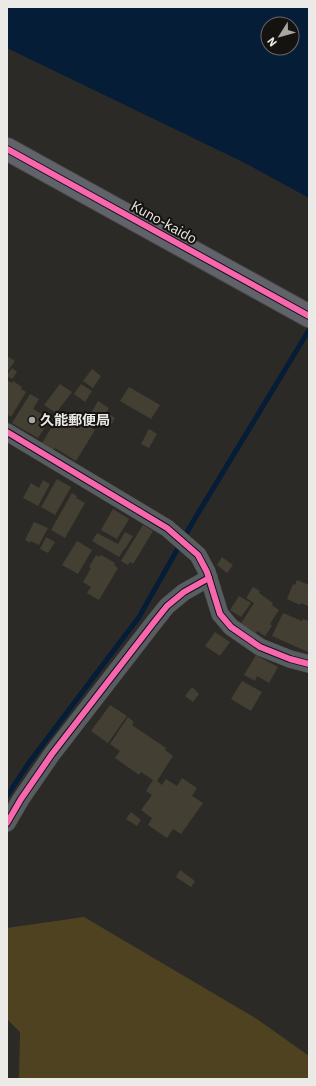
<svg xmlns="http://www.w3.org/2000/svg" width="316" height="1086" font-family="'IBM Plex Sans','Noto Sans JP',sans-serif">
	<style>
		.green { fill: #4e4221 }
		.water { fill: #051d37; fill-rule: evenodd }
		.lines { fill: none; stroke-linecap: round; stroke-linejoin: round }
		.stream { stroke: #051d37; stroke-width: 5 }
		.building { fill: #433f32 }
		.minor-casing { stroke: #494846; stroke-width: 18 }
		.trunk-casing { stroke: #494846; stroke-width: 24 }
		.minor { stroke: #585d62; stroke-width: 17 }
		.trunk { stroke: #60646a; stroke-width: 22 }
		.cycleway-casing { stroke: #141310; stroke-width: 8 }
		.cycleway { stroke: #f766af; stroke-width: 6 }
		.poi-dot { fill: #a8a7a3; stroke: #141310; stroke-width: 1.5 }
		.labels { text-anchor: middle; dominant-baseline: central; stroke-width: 4; stroke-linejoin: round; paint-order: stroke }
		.street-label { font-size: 14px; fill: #eceae6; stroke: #141310 }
		.poi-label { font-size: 14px; font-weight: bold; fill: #eceae6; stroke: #141310; text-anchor: start }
	</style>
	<rect width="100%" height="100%" fill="#2b2a26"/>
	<polygon class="green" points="84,917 257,1019 309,1056 309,1079 19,1079 20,1032 7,1019 7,928"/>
	<path class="water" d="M7 7H309V198L245 163 7 48ZM268 24H292V48H268Z"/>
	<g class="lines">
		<polyline class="stream" points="7,796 28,764 139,617 194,520 309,330"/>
	</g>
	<g class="building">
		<polygon points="7,356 15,361 8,371 7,370"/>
		<polygon points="12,368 17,372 12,379 7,376 7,375"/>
		<polygon points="92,369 101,376 93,388 83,381"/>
		<polygon points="7,380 12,383 13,381 22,387 21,389 26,392 11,417 7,414"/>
		<polygon points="60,384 72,392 56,413 44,405"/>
		<polygon points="81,384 92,391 85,402 74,394"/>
		<polygon points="129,387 160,405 151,419 120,401"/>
		<polygon points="30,394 39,399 33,409 50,419 38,438 12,423"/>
		<polygon points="98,401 109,408 101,422 90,415"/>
		<polygon points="61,412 72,418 73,417 95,430 76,461 55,448 54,450 42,443"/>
		<polygon points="109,414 115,418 110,427 104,423"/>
		<polygon points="149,429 157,434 149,448 141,444"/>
		<polygon points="57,479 71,487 55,515 41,507"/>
		<polygon points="43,480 50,484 38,506 23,498 31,483 39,488"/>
		<polygon points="72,493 77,496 76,498 85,503 65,538 51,530"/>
		<polygon points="113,509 129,519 117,539 101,530"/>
		<polygon points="34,522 48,528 39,545 31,541 30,543 25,540"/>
		<polygon points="143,525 153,531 133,564 130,562 128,565 121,561"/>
		<polygon points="125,532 133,536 125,549 124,549 119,557 92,541 97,533 118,544"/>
		<polygon points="46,537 55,542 48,553 40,549"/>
		<polygon points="77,541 92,550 78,574 62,565"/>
		<polygon points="96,555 99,557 101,555 115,563 114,565 118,568 99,600 87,593 91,587 83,582 91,568 89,567"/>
		<polygon points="222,557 233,565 227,573 217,565"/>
		<polygon points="297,580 309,585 309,603 308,606 301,603 300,605 287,599 293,584 295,585"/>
		<polygon points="253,587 260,591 259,593 273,603 272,605 279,610 270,624 272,626 265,636 257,631 255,635 240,625 254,603 246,598"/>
		<polygon points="239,596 251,603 241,617 230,610"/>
		<polygon points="283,613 302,621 303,619 309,621 309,650 308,652 272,636"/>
		<polygon points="215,632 230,642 220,656 205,646"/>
		<polygon points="256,655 278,667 269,683 257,676 255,681 244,675"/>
		<polygon points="242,681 262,692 251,711 231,699"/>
		<polygon points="192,687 199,694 193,702 185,696"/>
		<polygon points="110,705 127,716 108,743 91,731"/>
		<polygon points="128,717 134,722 132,725 166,748 165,750 173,756 157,781 162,785 166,779 177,786 182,778 197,788 192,796 203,803 181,834 173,829 167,838 148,825 152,818 141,810 152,795 146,791 153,780 141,772 139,775 115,758 120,751 110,744"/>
		<polygon points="131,812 141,820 137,826 126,819"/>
		<polygon points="180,870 195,881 191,887 176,877"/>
	</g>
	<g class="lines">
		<defs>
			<g id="minor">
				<polyline points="7,432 167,528 198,555 207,572 220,614 231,627 260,647 290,659 309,664"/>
				<polyline points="7,823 21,799 52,754 155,621 167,606 184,592 209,578"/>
			</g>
			<polyline id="trunk" points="7,149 309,316"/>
		</defs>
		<use href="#minor" class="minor-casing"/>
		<use href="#trunk" class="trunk-casing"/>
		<use href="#minor" class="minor"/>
		<use href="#trunk" class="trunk"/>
		<defs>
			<g id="cycleway">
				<polyline points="7,149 309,316"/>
				<polyline points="7,432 167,528 198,555 207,572 220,614 231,627 260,647 290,659 309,664"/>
				<polyline points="7,823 21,799 52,754 155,621 167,606 184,592 209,578"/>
			</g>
		</defs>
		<use href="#cycleway" class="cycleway-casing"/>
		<use href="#cycleway" class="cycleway"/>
	</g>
	<circle class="poi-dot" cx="32" cy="420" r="4"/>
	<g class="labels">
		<g class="street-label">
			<text transform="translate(164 222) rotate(29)">Kuno-kaido</text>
		</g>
		<g class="poi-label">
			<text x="40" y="420">久能郵便局</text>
		</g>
	</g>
	<rect width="316" height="1086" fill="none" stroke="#eceae6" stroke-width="16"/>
	<g transform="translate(280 36) rotate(233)"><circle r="19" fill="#141310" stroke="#6a6966"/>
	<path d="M0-3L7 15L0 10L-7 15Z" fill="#a8a7a3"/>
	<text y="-6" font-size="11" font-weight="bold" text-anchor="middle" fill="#eceae6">N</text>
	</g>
</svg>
